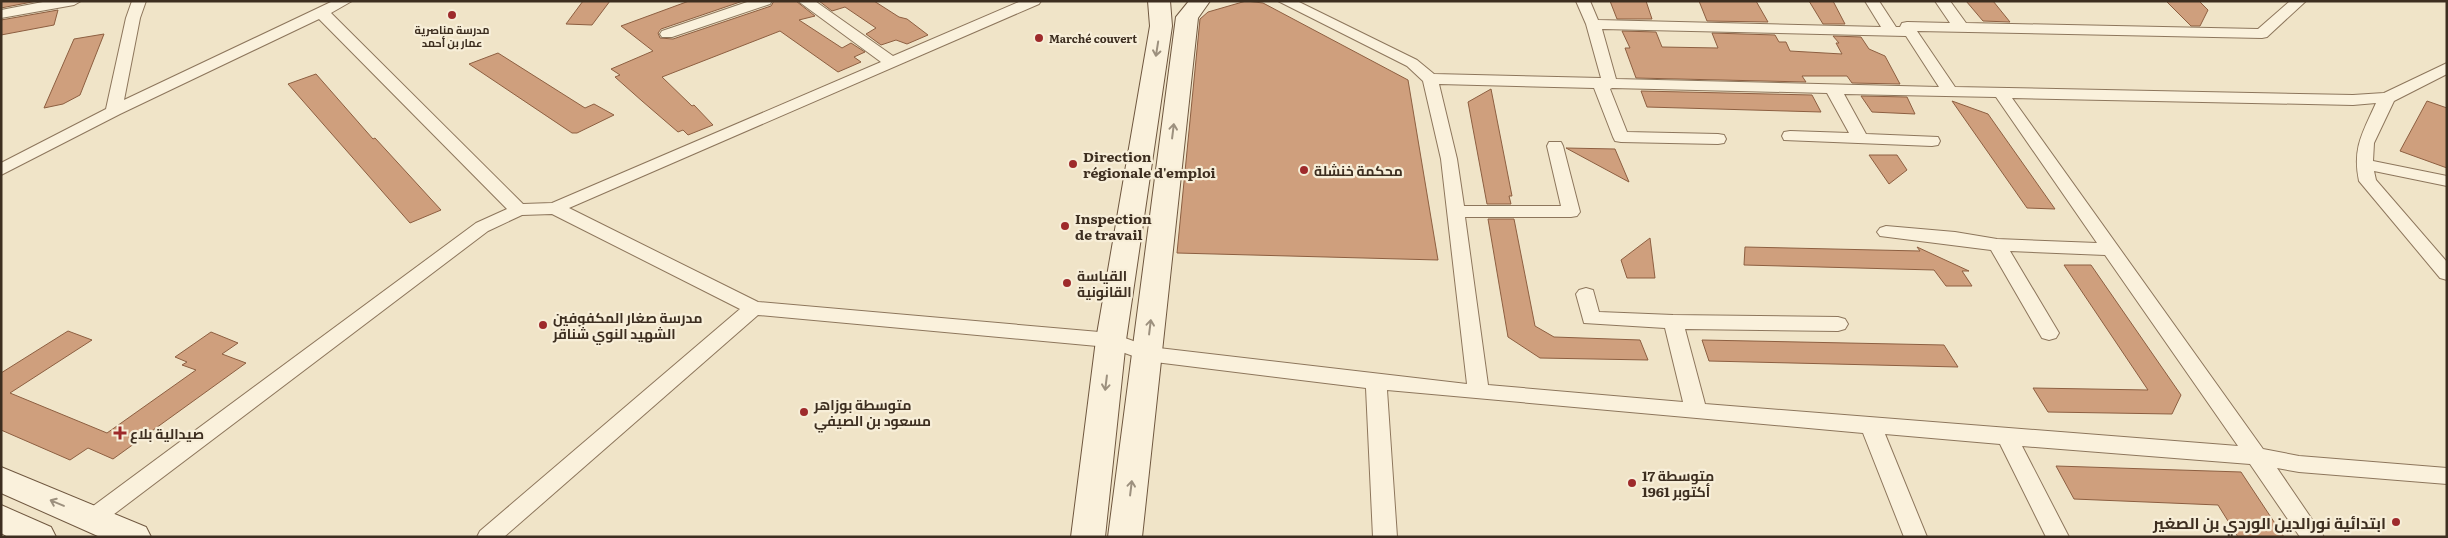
<svg xmlns="http://www.w3.org/2000/svg" width="2448" height="538" font-family="Literata,Cairo,serif">
	<style>
		.building { fill: #cf9f7d; stroke: #8d5f41 }
		.lines { fill: none; stroke-linecap: round; stroke-linejoin: round }
		.minor-casing { stroke: #8d765c; stroke-width: 2 }
		.secondary-casing { stroke: #6f573f; stroke-width: 2 }
		.minor { fill: #faf1dc; fill-rule: evenodd }
		.secondary { fill: #faf1dc; fill-rule: evenodd }
		.oneway { stroke: #9c907e }
		.poi-dot { fill: #9e2a2b; stroke: #f7eed8; stroke-width: 2 }
		.labels { text-anchor: middle; dominant-baseline: central; stroke-width: 4.5; stroke-linejoin: round; paint-order: stroke }
		.far-poi-label { font-size: 11px; font-weight: bold; fill: #3d2e20; stroke: #f7eed8 }
		.poi-label { font-size: 14px; font-weight: bold; fill: #3d2e20; stroke: #f7eed8; text-anchor: start }
		.near-poi-label { font-size: 16px; font-weight: bold; fill: #3d2e20; stroke: #f7eed8; text-anchor: end }
	</style>
	<rect width="100%" height="100%" fill="#f0e4c8"/>
	<g class="building">
		<polygon points="1,1 37,1 1,8"/>
		<polygon points="583,1 610,1 592,25 566,24"/>
		<polygon points="689,1 743,1 661,29 658,33 660,38 673,39 771,6 774,1 796,1 815,16 799,20 842,48 851,43 865,52 854,57 861,62 838,72 780,31 662,77 692,106 694,105 713,125 688,135 683,130 678,132 642,101 615,77 620,75 611,69 653,51 621,26"/>
		<polygon points="819,1 874,1 899,17 907,19 928,35 907,44 896,40 881,45 866,34 876,28 845,7 832,11"/>
		<polygon points="1246,1 1263,3 1408,80 1438,260 1177,253 1200,19 1208,12"/>
		<polygon points="1610,1 1646,1 1652,19 1617,19"/>
		<polygon points="1699,1 1756,1 1768,22 1707,21"/>
		<polygon points="1809,1 1833,1 1845,24 1823,24"/>
		<polygon points="1966,1 1993,1 2010,22 1983,21"/>
		<polygon points="2166,1 2199,1 2208,10 2200,26 2191,26"/>
		<polygon points="58,10 54,25 1,35 1,20"/>
		<polygon points="1622,31 1656,32 1662,47 1718,48 1712,33 1775,35 1779,42 1786,42 1790,51 1842,54 1836,43 1839,43 1833,36 1861,37 1869,49 1885,56 1900,84 1852,83 1847,76 1802,76 1806,82 1636,78 1625,48 1630,48"/>
		<polygon points="104,34 80,95 63,104 44,108 74,39"/>
		<polygon points="498,53 585,108 594,104 614,115 577,133 572,133 469,64"/>
		<polygon points="316,74 373,139 375,138 441,210 410,223 288,84"/>
		<polygon points="1491,89 1512,196 1509,196 1511,204 1487,204 1468,102"/>
		<polygon points="1641,91 1812,95 1821,112 1647,107"/>
		<polygon points="1861,96 1907,97 1915,114 1872,112"/>
		<polygon points="1952,101 1988,114 2055,209 2027,208"/>
		<polygon points="2427,101 2447,108 2447,168 2400,151"/>
		<polygon points="1566,148 1615,149 1629,182"/>
		<polygon points="1869,155 1897,155 1907,170 1889,184"/>
		<polygon points="1488,219 1514,219 1535,326 1554,337 1640,340 1648,360 1540,358 1508,337"/>
		<polygon points="1650,238 1655,278 1627,278 1621,260"/>
		<polygon points="1745,247 1920,251 1917,247 1969,271 1962,271 1972,286 1946,286 1934,270 1744,265"/>
		<polygon points="2064,265 2091,265 2181,395 2172,414 2048,412 2033,388 2148,390"/>
		<polygon points="68,331 92,340 10,393 107,433 196,370 182,365 187,362 175,357 211,332 238,343 222,354 246,363 113,459 88,448 70,460 1,430 1,373"/>
		<polygon points="1702,340 1944,345 1958,367 1709,361"/>
		<polygon points="2056,466 2241,472 2284,537 2238,537 2218,505 2074,499"/>
	</g>
	<g class="lines">
		<defs>
			<g id="minor">
				<polygon points="48,1 81,1 74,5 1,18 1,10"/>
				<path d="M132 1H146L140 18 124 100 333 1H352L331 13 523 204 552 203 881 62 798 1H815L893 56 1021 1H1041L1039 4 569 208 758 302 1111 333 1150 347 1467 384 1441 159 1423 81 1407 66 1278 1H1297L1417 60 1434 74 1601 78 1586 24 1576 1H1590L1598 20 1881 27 1865 1H1879L1896 27H1900L1902 23 1907 22 1950 23 1935 1H1950L1966 23 2258 29 2290 1H2306L2267 37 2262 38 1917 31 1955 87 2353 95 2384 93 2447 63V74L2394 101 2374 143 2373 161 2447 176V186L2374 171 2376 180 2447 262V280L2440 278 2359 181C2352 148 2363 132 2376 103L2353 105 2012 98 2263 449 2299 456 2447 468V484L2299 472 2277 468 2324 537H2300L2250 464 2022 446 2069 537H2046L2000 444 1885 434 1927 537H1904L1863 433 1387 390 1397 537H1373L1366 388 1147 361 1108 347 758 315 504 537H477L480 531 740 309 552 214 522 215 488 231 101 524 93 527 85 524 82 518 85 512 476 223 507 209 319 19 120 114 1 175V163L106 109 126 18ZM1602 29 1906 36 1939 87 1616 79ZM1439 84 1594 88 1613 137 1615 141 1621 142 1718 144 1724 143 1726 139 1724 135 1718 134 1627 132 1610 89 1612 88 1827 93 1849 133 1790 131 1784 132 1782 136 1784 140 1932 146 1938 145 1940 141 1938 137 1866 134 1844 94 1996 97 2097 243 1997 239 1955 232 1886 226 1880 228 1877 232 1880 236 1991 250 2042 338 2049 340 2056 338 2059 333 2010 251 2105 255 2238 446 1705 404 1685 329 1838 331 1845 329 1848 324 1845 319 1838 317 1673 315 1599 312 1593 290 1586 288 1579 290 1576 294 1584 323 1665 328 1683 402 1488 385 1465 217H1571L1577 216 1580 212 1563 146 1561 142H1549L1547 146 1561 206H1464L1457 159Z"/>
				<polygon points="750,1 772,1 770,4 672,37 662,37 660,34 662,31"/>
			</g>
			<g id="secondary">
				<polygon points="1148,1 1170,1 1172,26 1126,340 1105,537 1071,537 1096,340 1150,26"/>
				<polygon points="1189,1 1210,1 1198,18 1142,537 1108,537 1176,17"/>
				<polygon points="1,467 146,527 151,537 100,537 1,493"/>
				<polygon points="1,505 51,527 56,537 8,537 1,533"/>
			</g>
		</defs>
		<use href="#minor" class="minor-casing"/>
		<use href="#secondary" class="secondary-casing"/>
		<use href="#minor" class="minor"/>
		<use href="#secondary" class="secondary"/>
	</g>
	<defs><path id="oneway-shaft" d="M-6 0H5M1.5-3L5.5 0L1.5 3" fill="none" stroke-width="1.6" stroke-linecap="round" stroke-linejoin="round" transform="scale(1.25)"/></defs>
	<g class="oneway">
		<use href="#oneway-shaft" transform="translate(1157 49) rotate(99)"/>
		<use href="#oneway-shaft" transform="translate(1173 131) rotate(-83)"/>
		<use href="#oneway-shaft" transform="translate(1150 327) rotate(-83)"/>
		<use href="#oneway-shaft" transform="translate(1106 383) rotate(97)"/>
		<use href="#oneway-shaft" transform="translate(1131 488) rotate(-83)"/>
		<use href="#oneway-shaft" transform="translate(57 503) rotate(-157)"/>
	</g>
	<g class="poi-dot">
		<circle cx="452" cy="15" r="5"/>
		<circle cx="1039" cy="38" r="5"/>
		<circle cx="1073" cy="164" r="5"/>
		<circle cx="1304" cy="170" r="5"/>
		<circle cx="1065" cy="226" r="5"/>
		<circle cx="1067" cy="283" r="5"/>
		<circle cx="543" cy="325" r="5"/>
		<circle cx="804" cy="412" r="5"/>
		<path d="M117.5 425.5h5v5h5v5h-5v5h-5v-5h-5v-5h5z"/>
		<circle cx="1632" cy="483" r="5"/>
		<circle cx="2396" cy="522" r="5"/>
	</g>
	<g class="labels">
		<g class="far-poi-label">
			<text x="452" y="29">مدرسة مناصرية<tspan x="452" dy="13">عمار بن أحمد</tspan></text>
			<text x="1049" y="38" text-anchor="start">Marché couvert</text>
		</g>
		<g class="poi-label">
			<text x="1083" y="156">Direction<tspan x="1083" dy="16">régionale d'emploi</tspan></text>
			<text x="1314" y="170">محكمة خنشلة</text>
			<text x="1075" y="218">Inspection<tspan x="1075" dy="16">de travail</tspan></text>
			<text x="1077" y="275">القياسة<tspan x="1077" dy="16">القانونية</tspan></text>
			<text x="553" y="317">مدرسة صغار المكفوفين<tspan x="553" dy="16">الشهيد النوي شناقر</tspan></text>
			<text x="814" y="404">متوسطة بوزاهر<tspan x="814" dy="16">مسعود بن الصيفي</tspan></text>
			<text x="130" y="433">صيدالية بلاع</text>
			<text x="1642" y="475">متوسطة 17<tspan x="1642" dy="16">أكتوبر 1961</tspan></text>
		</g>
		<g class="near-poi-label">
			<text x="2386" y="522">ابتدائية نورالدين الوردي بن الصغير</text>
		</g>
	</g>
	<rect width="2448" height="538" fill="none" stroke="#3d2e20" stroke-width="5"/>
</svg>
